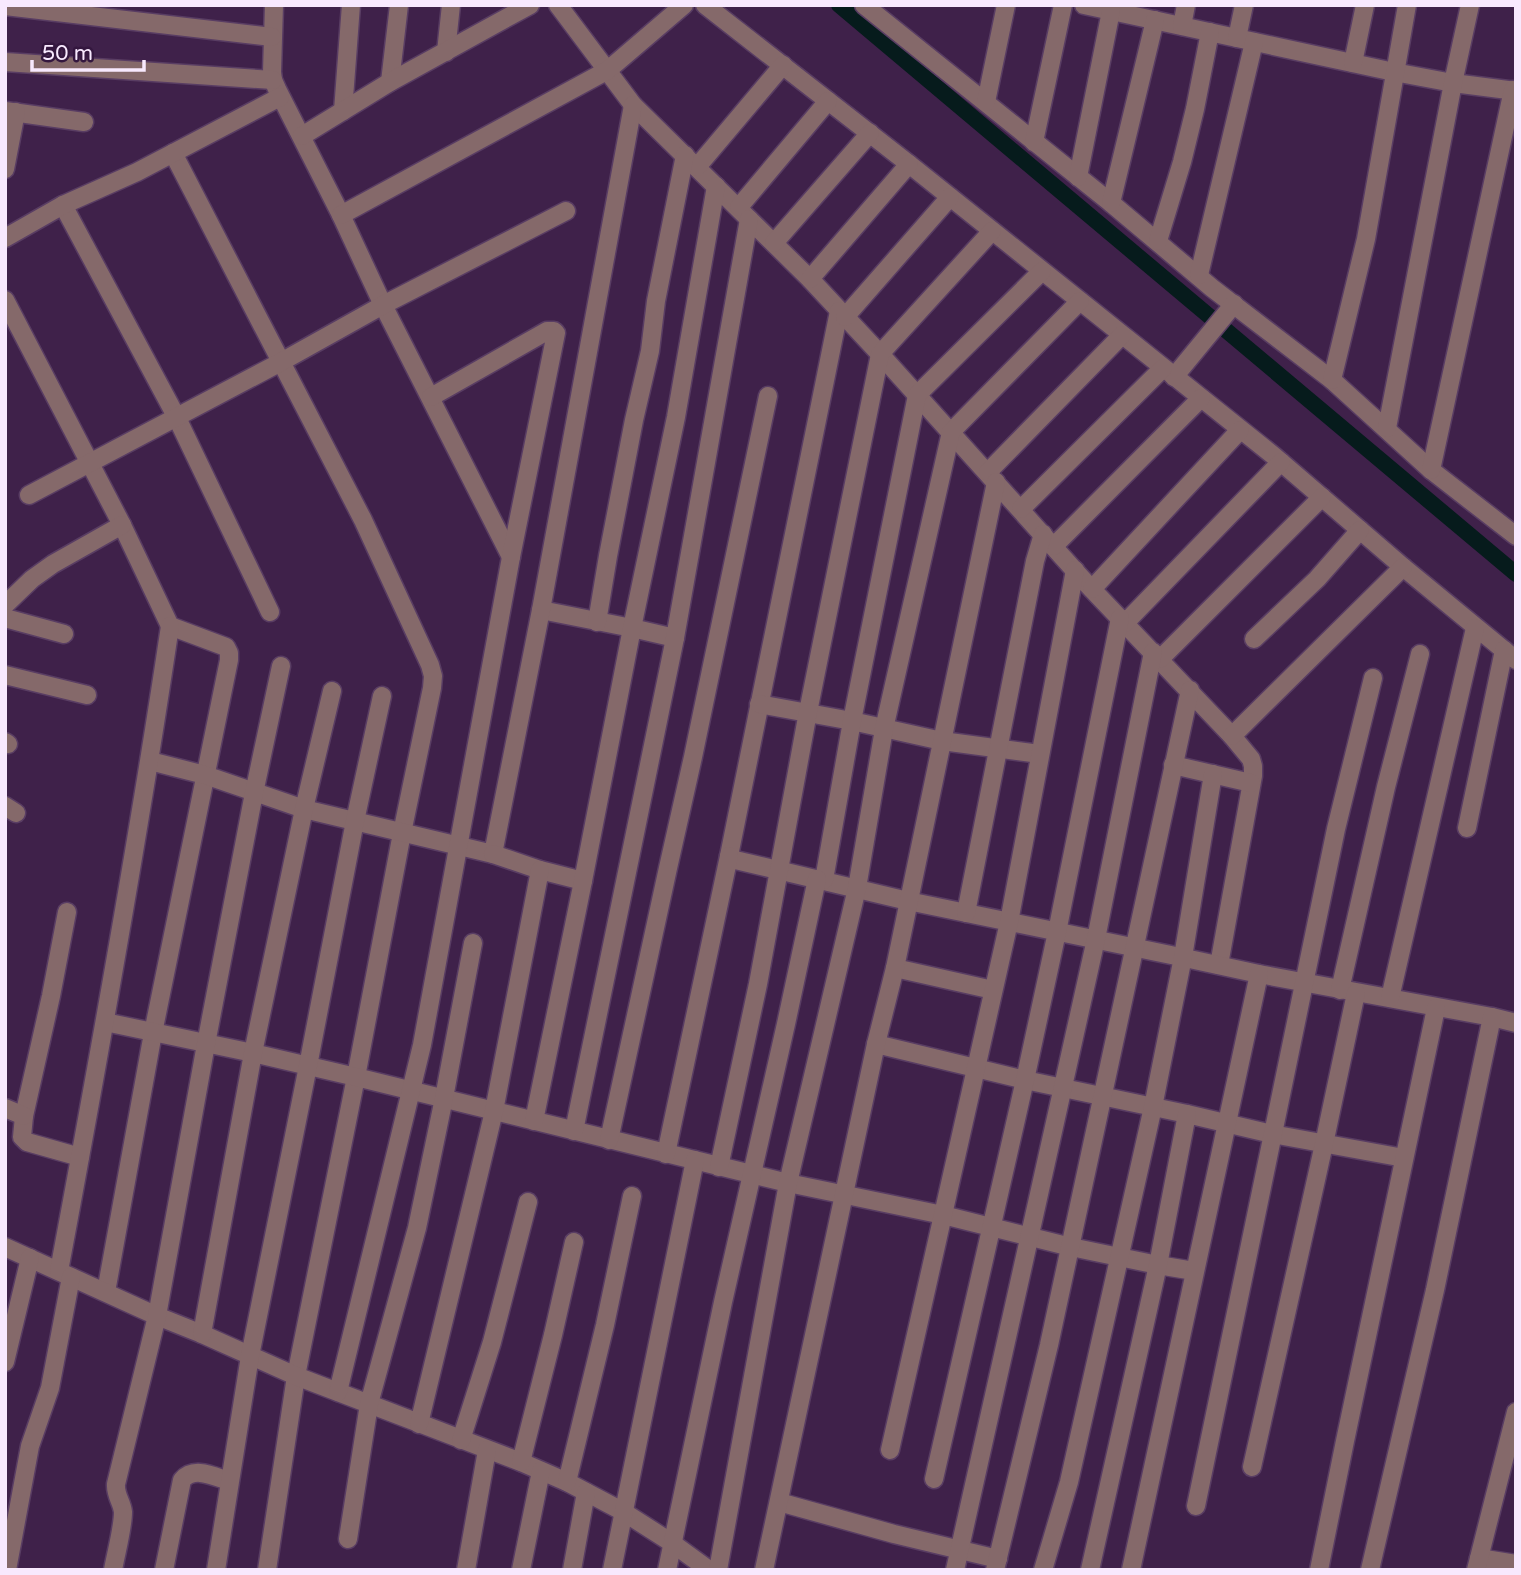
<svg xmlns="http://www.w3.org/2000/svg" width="1521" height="1575" font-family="'Varela Round',sans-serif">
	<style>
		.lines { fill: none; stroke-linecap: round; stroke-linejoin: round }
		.canal { stroke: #061b1c; stroke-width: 16 }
		.minor-casing { stroke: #593d63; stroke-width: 21 }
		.minor { stroke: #85696a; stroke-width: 18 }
	</style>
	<rect width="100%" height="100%" fill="#3f214a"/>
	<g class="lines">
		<polyline class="canal" points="839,5 1516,574"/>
		<defs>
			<g id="minor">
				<polyline points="274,5 272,72 273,80 277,89 341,215 383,305 511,557"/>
				<polyline points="558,5 633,105 810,279 880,354 1086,583 1232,736 1251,759 1253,766 1253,776 1219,965"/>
				<polyline points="705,5 909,164 1274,456 1403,567 1516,660"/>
				<polyline points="864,5 1111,203 1212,288 1332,380 1431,470 1516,536"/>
				<polyline points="1084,5 1394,72 1453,83 1516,91"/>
				<polyline points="5,6 272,37"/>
				<polyline points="1182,26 1186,5"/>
				<polyline points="1237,38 1244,5"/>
				<polyline points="446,52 451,5"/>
				<polyline points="5,62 273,80"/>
				<polyline points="1353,63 1365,5"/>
				<polyline points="390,82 399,5"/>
				<polyline points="986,102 1006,5"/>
				<polyline points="5,111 84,122"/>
				<polyline points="343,111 351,5"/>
				<polyline points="302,136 390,82 530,5"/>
				<polyline points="1034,142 1063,5"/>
				<polyline points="173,153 363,520 430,665 433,676 432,688 402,833 356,1077 296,1376 267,1570"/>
				<polyline points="697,167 783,65"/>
				<polyline points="5,169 16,112"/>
				<polyline points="1078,177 1111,11"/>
				<polyline points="1111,203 1155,20"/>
				<polyline points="63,205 177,418 270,612"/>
				<polyline points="739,207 828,101"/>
				<polyline points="341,215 608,70 684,5"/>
				<polyline points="5,238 63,205 137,172 280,97"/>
				<polyline points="1158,241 1182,162 1195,109 1210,32"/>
				<polyline points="774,243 870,133"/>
				<polyline points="1199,275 1254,42"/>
				<polyline points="810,279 909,164"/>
				<polyline points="5,300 122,525 170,626 226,647 229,653 229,660 153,1033 106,1292"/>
				<polyline points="839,311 729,856 731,859 908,901 1171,955 1259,974 1492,1017 1516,1023"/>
				<polyline points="845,317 950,197"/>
				<polyline points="1174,377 1234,304"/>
				<polyline points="1332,380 1366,239 1407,5"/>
				<polyline points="1387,428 1453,83 1470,5"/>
				<polyline points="1431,470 1513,90"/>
				<polyline points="988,472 1122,335"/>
				<polyline points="29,495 281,362 383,305 566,211"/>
				<polyline points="1021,509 1163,368"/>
				<polyline points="1054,546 1201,398"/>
				<polyline points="1092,589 1240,430"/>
				<polyline points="5,605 32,579 53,564 122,525"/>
				<polyline points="541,610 632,628 675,638"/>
				<polyline points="5,618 64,634"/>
				<polyline points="597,622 608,556 634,420 650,351 656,301 685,155"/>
				<polyline points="1125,623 1281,462"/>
				<polyline points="1254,639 1317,579 1360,530"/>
				<polyline points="1160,659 1322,497"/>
				<polyline points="5,675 87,695"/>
				<polyline points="759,704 852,721 942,741 1040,754"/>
				<polyline points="1232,736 1403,567"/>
				<polyline points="5,742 8,744"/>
				<polyline points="150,761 205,775 304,809 493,854 541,610 633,105"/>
				<polyline points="1173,765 1251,783"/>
				<polyline points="5,806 16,813"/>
				<polyline points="1467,828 1504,650"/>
				<polyline points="493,854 540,870 583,881"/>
				<polyline points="824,880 852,721 917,395 1042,271"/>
				<polyline points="67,912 51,996 24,1116 22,1137 27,1142 80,1157"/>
				<polyline points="966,913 1035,561 1043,534"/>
				<polyline points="895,968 993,990"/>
				<polyline points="1340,990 1386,787 1420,654"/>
				<polyline points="1390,998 1475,628"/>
				<polyline points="105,1022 253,1053 356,1077 788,1183 943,1215 1071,1247 1158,1265 1194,1271"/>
				<polyline points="876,1044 1025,1080 1187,1114 1272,1134 1404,1158"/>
				<polyline points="5,1108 24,1116"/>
				<polyline points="534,1121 583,881 632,628 676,417 716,186"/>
				<polyline points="574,1131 675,638 749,219"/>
				<polyline points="609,1140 668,868 693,757 768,396"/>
				<polyline points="666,1154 729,856"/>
				<polyline points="719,1167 758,984 808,712 880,354 992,231"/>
				<polyline points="5,1247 157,1316 202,1334 296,1376 521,1462 567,1482 622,1511 672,1543 709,1570"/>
				<path d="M59 1271C99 1057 138 842 170 626"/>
				<polyline points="202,1334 253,1053 304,809 332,691"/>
				<polyline points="5,1362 30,1258"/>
				<polyline points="338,1392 422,1045 511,557 556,333 554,331 547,331 431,397"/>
				<polyline points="419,1424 494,1111 540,870"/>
				<polyline points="461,1440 492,1342 528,1202"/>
				<polyline points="890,1450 1009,922 1075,570"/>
				<polyline points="521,1462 553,1335 574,1242"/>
				<polyline points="1252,1467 1324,1144 1356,993"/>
				<polyline points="934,1479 1025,1080 1057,932 1120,618"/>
				<polyline points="567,1482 605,1325 632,1196"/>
				<polyline points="779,1502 894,1534 998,1559"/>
				<polyline points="1196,1506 1336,829 1373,678"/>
				<polyline points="348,1539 369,1404 417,1228 444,1098 473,943"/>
				<polyline points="1479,1558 1516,1564"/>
				<polyline points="7,1570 30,1446 50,1388 71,1277"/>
				<path d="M113 1570C116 1553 123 1528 123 1512 122 1502 115 1495 116 1484L157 1316 206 1044 254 793 281 666"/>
				<path d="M164 1570 182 1480C194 1466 213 1476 229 1481"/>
				<polyline points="216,1570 250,1356 308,1066 355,821 382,696"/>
				<polyline points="466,1570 487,1450"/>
				<polyline points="521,1570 541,1471"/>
				<polyline points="572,1570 586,1492"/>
				<polyline points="612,1570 695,1160"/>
				<polyline points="667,1570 723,1302 786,1024 817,879"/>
				<polyline points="718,1570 788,1183 857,888 884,729 951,432 1080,301"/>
				<polyline points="764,1570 876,1044 895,968 996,482"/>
				<polyline points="955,1570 1096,939 1153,652"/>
				<polyline points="995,1570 1049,1345 1190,690"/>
				<polyline points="1043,1570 1069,1482 1153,1107 1183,957 1213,774"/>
				<polyline points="1090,1570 1158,1265 1187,1114"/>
				<polyline points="1131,1570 1259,974"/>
				<polyline points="1319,1570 1345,1441 1436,1008"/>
				<polyline points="1370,1570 1435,1290 1492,1017"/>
				<polyline points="1476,1570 1516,1412"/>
			</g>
		</defs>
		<use href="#minor" class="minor-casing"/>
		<use href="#minor" class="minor"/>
	</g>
	<rect width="1521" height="1575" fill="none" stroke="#f8e9fe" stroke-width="14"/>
	<path d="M32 60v10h112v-10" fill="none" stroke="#f8e9fe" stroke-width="3.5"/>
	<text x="42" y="60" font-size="21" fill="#f8e9fe" stroke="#34173f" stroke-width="5" paint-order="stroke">50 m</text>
</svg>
